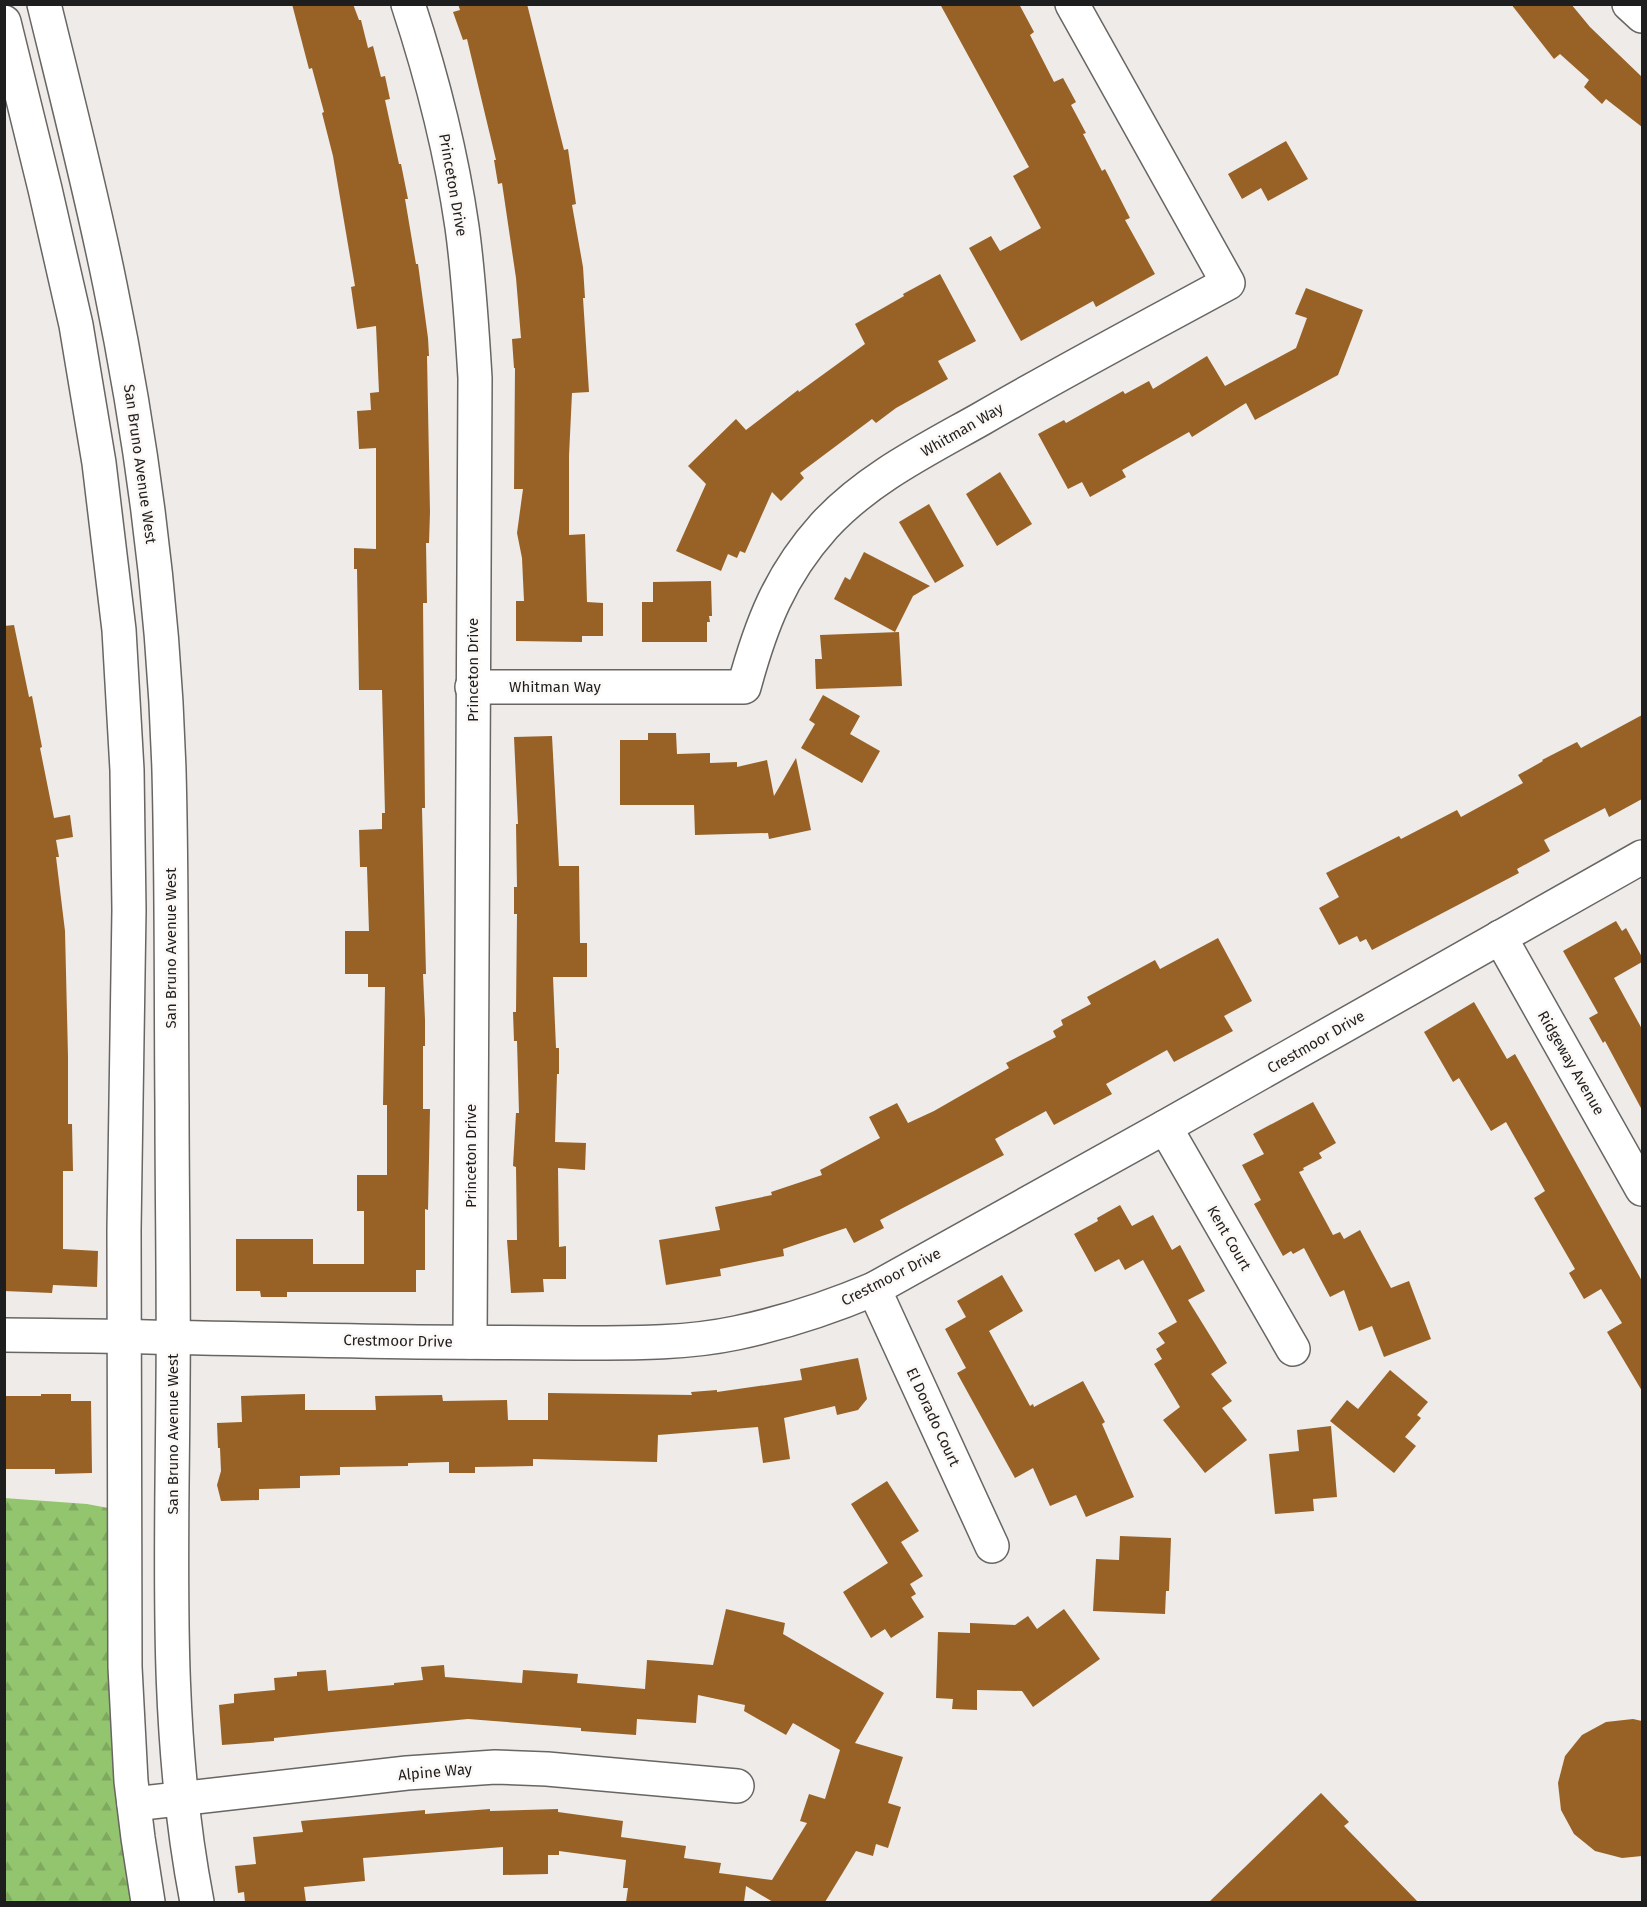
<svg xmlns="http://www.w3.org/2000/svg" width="1647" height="1907" font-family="'Fira Sans',sans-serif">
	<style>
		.forest { fill: url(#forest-firs) }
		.building { fill: #986226 }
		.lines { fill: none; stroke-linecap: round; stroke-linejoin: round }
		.minor-casing { stroke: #686563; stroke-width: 36 }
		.major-casing { stroke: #686563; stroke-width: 36 }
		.minor { stroke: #fff; stroke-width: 33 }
		.major { stroke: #fff; stroke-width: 33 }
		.labels { text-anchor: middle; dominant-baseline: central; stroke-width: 5; stroke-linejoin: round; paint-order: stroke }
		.street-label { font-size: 15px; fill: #1f1e1e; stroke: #fbf8f6 }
	</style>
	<defs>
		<pattern id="forest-firs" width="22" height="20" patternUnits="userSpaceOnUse" patternTransform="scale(1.5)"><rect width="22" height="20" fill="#93c56e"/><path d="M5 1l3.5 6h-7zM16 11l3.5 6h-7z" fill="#7ea95f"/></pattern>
	</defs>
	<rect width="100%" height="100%" fill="#eeebe8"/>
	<polygon class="forest" points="4,1498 87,1504 124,1511 125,1667 164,1902 5,1902"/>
	<g class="building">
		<polygon points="292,4 353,4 359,20 361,20 368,48 373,46 381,77 385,76 390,99 385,100 399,164 401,164 408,199 405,199 416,264 418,264 428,338 429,356 427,356 430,512 429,543 426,543 427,603 423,603 425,808 422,808 426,974 423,974 425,1020 425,1046 423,1046 423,1109 430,1109 428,1210 425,1209 425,1270 416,1270 416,1292 287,1292 287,1297 261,1297 260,1291 236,1291 236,1239 313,1239 313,1264 364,1264 364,1211 357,1211 357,1175 387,1175 387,1105 383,1105 385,987 368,987 368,974 345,974 345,931 369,931 367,867 360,867 359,830 382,829 382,813 385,813 382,690 359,690 357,569 354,569 354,548 376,549 376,448 359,449 357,411 371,410 370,393 379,392 376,326 357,329 351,287 355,286 333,156 322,113 324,112 312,68 309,69"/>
		<polygon points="458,4 527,4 564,150 568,149 576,204 572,205 583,267 585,298 583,298 589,392 572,393 569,456 569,535 585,534 587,602 603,603 603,636 582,636 582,642 516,641 516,601 524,601 522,558 517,533 523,489 514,489 515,368 514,368 512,339 521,338 516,278 502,183 498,184 494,160 496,160 467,39 463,40 453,12 460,10"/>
		<polygon points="940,4 1019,4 1034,32 1030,35 1054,82 1063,78 1076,102 1071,105 1086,133 1083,134 1102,171 1105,169 1130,218 1125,220 1155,274 1096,307 1093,301 1021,341 969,248 991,236 1000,251 1041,228 1013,176 1029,167"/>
		<polygon points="1511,4 1571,4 1590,27 1642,77 1642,127 1606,99 1602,104 1584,87 1589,80 1560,54 1554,59"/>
		<polygon points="1286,141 1308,179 1268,201 1261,188 1242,199 1228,174"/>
		<polygon points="940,274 976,341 938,361 948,379 896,408 876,423 872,419 800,473 804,478 781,501 772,492 745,553 740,551 737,558 728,554 721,571 676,551 706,484 688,466 736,419 746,430 798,390 799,392 865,344 855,324 904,296 903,294"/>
		<polygon points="1306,288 1363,310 1338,375 1255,420 1246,403 1192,437 1189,432 1122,470 1126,477 1090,497 1082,482 1068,489 1038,434 1064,420 1066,423 1123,391 1125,394 1149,381 1153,389 1207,356 1225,386 1296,348 1307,318 1295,314"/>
		<polygon points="1000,472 1032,524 997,546 966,494"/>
		<polygon points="929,504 964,566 935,583 899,522"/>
		<polygon points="864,552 930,586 913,596 895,632 834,599 845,577 850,580"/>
		<polygon points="711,581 712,616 709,616 710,622 707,622 707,642 642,642 642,602 653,602 653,582"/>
		<polygon points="14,625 29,697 32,696 42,747 40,748 54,818 70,815 73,837 56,840 59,857 56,857 65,931 68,1056 68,1124 72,1124 73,1171 63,1171 63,1249 98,1251 97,1287 53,1285 52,1293 4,1291 4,626"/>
		<polygon points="899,632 902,686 816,689 815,659 822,659 820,635"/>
		<polygon points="823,695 860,716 850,734 880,751 862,783 801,748 815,724 809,720"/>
		<polygon points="1642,715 1642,799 1609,817 1605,808 1544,840 1550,851 1517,869 1519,873 1372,950 1366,939 1360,942 1357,936 1339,945 1319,908 1339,897 1326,873 1399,836 1401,839 1457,810 1461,817 1523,783 1518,775 1543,761 1542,760 1577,742 1581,748"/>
		<polygon points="648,733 676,733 677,754 710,753 710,763 737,762 737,767 767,760 774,796 796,758 811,830 769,839 768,833 695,835 694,805 620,805 620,740 648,740"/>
		<polygon points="552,736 559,866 579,866 580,943 587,943 587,977 553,977 556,1048 559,1048 559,1074 557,1074 555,1142 586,1143 585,1170 558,1168 559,1247 566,1246 566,1279 543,1279 544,1292 511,1293 507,1240 517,1240 516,1167 513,1166 516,1113 519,1113 517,1041 514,1041 513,1012 516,1012 517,914 514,914 514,887 517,887 516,824 518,824 514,737"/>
		<polygon points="1616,921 1622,931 1626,928 1642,957 1642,962 1614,978 1642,1029 1642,1110 1605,1041 1603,1043 1589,1018 1598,1013 1563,951"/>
		<polygon points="1218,938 1252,1001 1224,1016 1233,1031 1174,1062 1167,1050 1106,1084 1112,1094 1054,1125 1046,1111 995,1139 1004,1155 880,1220 884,1228 854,1243 846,1228 783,1249 784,1256 720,1269 721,1276 666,1285 659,1240 720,1230 715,1207 772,1195 771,1192 822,1175 820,1170 880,1138 869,1117 897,1103 908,1123 934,1111 1009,1068 1006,1063 1056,1037 1053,1031 1063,1025 1061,1020 1091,1004 1087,997 1155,960 1160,969"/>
		<polygon points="1474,1002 1507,1059 1515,1054 1642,1281 1642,1391 1607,1332 1622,1323 1601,1289 1584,1299 1569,1273 1575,1269 1534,1198 1545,1191 1506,1122 1491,1131 1459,1078 1453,1082 1424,1032"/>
		<polygon points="1313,1102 1336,1143 1319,1153 1322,1158 1303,1168 1304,1170 1299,1172 1333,1235 1340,1232 1344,1239 1360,1230 1391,1288 1409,1281 1431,1339 1384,1357 1372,1326 1359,1331 1344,1290 1330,1297 1304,1248 1293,1254 1291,1251 1283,1256 1254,1204 1261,1200 1242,1165 1264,1154 1253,1134"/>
		<polygon points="1120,1205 1132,1226 1153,1215 1172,1250 1180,1245 1205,1291 1188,1300 1227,1363 1211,1374 1232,1401 1222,1408 1247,1440 1205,1473 1163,1420 1180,1407 1154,1364 1162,1359 1156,1349 1165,1343 1158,1333 1177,1322 1143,1260 1125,1270 1119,1259 1095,1272 1074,1234 1098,1221 1097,1218"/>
		<polygon points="1002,1275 1023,1311 989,1331 1030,1406 1033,1404 1034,1407 1083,1381 1105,1422 1102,1424 1134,1497 1086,1517 1076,1495 1050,1506 1033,1468 1015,1478 957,1373 966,1368 945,1329 966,1317 957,1301"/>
		<polygon points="858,1358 867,1399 858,1410 837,1415 835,1406 784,1418 790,1459 763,1463 758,1427 658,1435 657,1462 533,1459 533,1466 475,1467 475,1473 449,1473 449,1462 408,1463 408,1466 340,1467 340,1475 300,1476 300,1488 259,1489 259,1500 221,1501 217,1485 221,1471 220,1448 218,1448 217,1423 242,1422 241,1396 305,1394 305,1410 376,1410 375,1396 442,1395 443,1401 507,1400 508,1420 548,1420 548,1393 692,1395 691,1392 717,1390 717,1392 802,1380 800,1369"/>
		<polygon points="1390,1370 1428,1402 1417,1415 1421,1418 1405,1437 1416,1446 1394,1473 1330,1421 1347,1400 1358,1409"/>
		<polygon points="41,1394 71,1394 71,1401 91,1401 92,1473 55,1474 55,1469 4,1469 4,1396 41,1396"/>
		<polygon points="1331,1426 1337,1497 1313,1499 1314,1511 1275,1514 1269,1454 1299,1451 1297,1430"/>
		<polygon points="887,1481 919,1531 901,1542 923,1576 910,1584 916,1594 911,1597 924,1617 891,1638 885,1629 871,1638 843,1592 888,1563 851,1504"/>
		<polygon points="1120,1536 1171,1538 1169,1591 1166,1591 1165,1614 1093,1611 1096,1559 1119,1560"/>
		<polygon points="726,1609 785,1623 783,1634 884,1693 855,1743 903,1757 888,1803 901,1807 888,1848 876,1844 873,1856 856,1851 825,1902 773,1902 746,1886 744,1902 626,1902 628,1888 623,1888 626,1860 559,1851 559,1855 548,1855 548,1874 503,1875 503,1847 363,1858 365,1881 304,1887 306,1902 245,1902 244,1892 238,1893 235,1866 256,1864 253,1837 303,1832 301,1821 425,1810 425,1814 490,1809 490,1811 558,1809 558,1812 623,1821 621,1837 686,1846 684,1858 721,1863 719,1873 772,1880 807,1823 800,1821 809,1794 825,1799 840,1750 793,1723 786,1735 744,1711 745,1705 698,1695 696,1723 637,1719 636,1735 581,1731 581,1728 468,1719 332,1732 274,1738 274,1741 222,1745 219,1705 234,1703 234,1694 275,1690 274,1678 297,1676 297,1672 326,1670 328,1691 394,1685 394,1683 423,1680 421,1667 444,1665 445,1677 522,1683 523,1670 578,1674 577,1683 645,1689 647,1660 713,1665"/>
		<polygon points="1064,1609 1100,1659 1033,1707 1022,1691 977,1690 977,1710 952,1709 953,1699 936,1698 938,1632 970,1633 970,1623 1015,1625 1028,1616 1037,1629"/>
		<polygon points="1633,1719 1642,1721 1642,1856 1622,1858 1595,1851 1574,1834 1561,1810 1558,1783 1565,1756 1582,1735 1606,1722"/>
		<polygon points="1321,1793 1349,1822 1344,1826 1418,1902 1209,1902"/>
	</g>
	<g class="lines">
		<defs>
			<g id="minor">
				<path d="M408 4C432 77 451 151 462 227 469 277 472 328 475 378L470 1342"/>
				<polyline points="1629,4 1642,16"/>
				<path d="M472 687H744C761 624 780 575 824 526 867 479 926 450 981 419 1062 372 1145 328 1228 283L1072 4"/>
				<polyline points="1500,937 1642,1189"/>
				<polyline points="1165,1127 1293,1349"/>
				<polyline points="874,1289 992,1546"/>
				<path d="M4 1335C142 1336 280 1340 418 1342 471 1342 524 1343 577 1343 629 1343 684 1344 736 1333 783 1323 829 1308 874 1289L1165 1127 1642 857"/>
				<polyline points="134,1804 407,1773 495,1767 547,1769 737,1786"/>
			</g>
			<g id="major">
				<path d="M44 4C67 98 91 191 110 285 143 445 164 607 169 771 172 883 171 995 172 1107 172 1200 174 1293 173 1385 172 1558 164 1732 197 1902"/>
				<polyline points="4,22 45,189 76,325 99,463 119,630 127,770 129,910 124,1230 125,1667 131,1781 138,1838 148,1902"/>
			</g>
		</defs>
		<use href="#minor" class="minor-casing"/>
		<use href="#major" class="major-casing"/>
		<use href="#minor" class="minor"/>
		<use href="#major" class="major"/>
	</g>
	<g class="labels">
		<g class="street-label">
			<text transform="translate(453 185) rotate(80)">Princeton Drive</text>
			<text transform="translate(962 430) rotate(-30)">Whitman Way</text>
			<text transform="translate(140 464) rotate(82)">San Bruno Avenue West</text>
			<text transform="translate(473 670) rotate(-90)">Princeton Drive</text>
			<text x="555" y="687">Whitman Way</text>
			<text transform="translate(171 948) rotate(-90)">San Bruno Avenue West</text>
			<text transform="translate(1316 1042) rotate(-30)">Crestmoor Drive</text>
			<text transform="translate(1571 1063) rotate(60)">Ridgeway Avenue</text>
			<text transform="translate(471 1156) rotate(-90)">Princeton Drive</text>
			<text transform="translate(1229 1238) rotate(60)">Kent Court</text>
			<text transform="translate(891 1277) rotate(-27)">Crestmoor Drive</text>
			<text transform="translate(398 1341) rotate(1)">Crestmoor Drive</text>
			<text transform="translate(933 1417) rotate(65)">El Dorado Court</text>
			<text transform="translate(173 1434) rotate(-90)">San Bruno Avenue West</text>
			<text transform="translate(435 1772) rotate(-5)">Alpine Way</text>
		</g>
	</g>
	<rect width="1647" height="1907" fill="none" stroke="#1f1e1e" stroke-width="12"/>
</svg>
